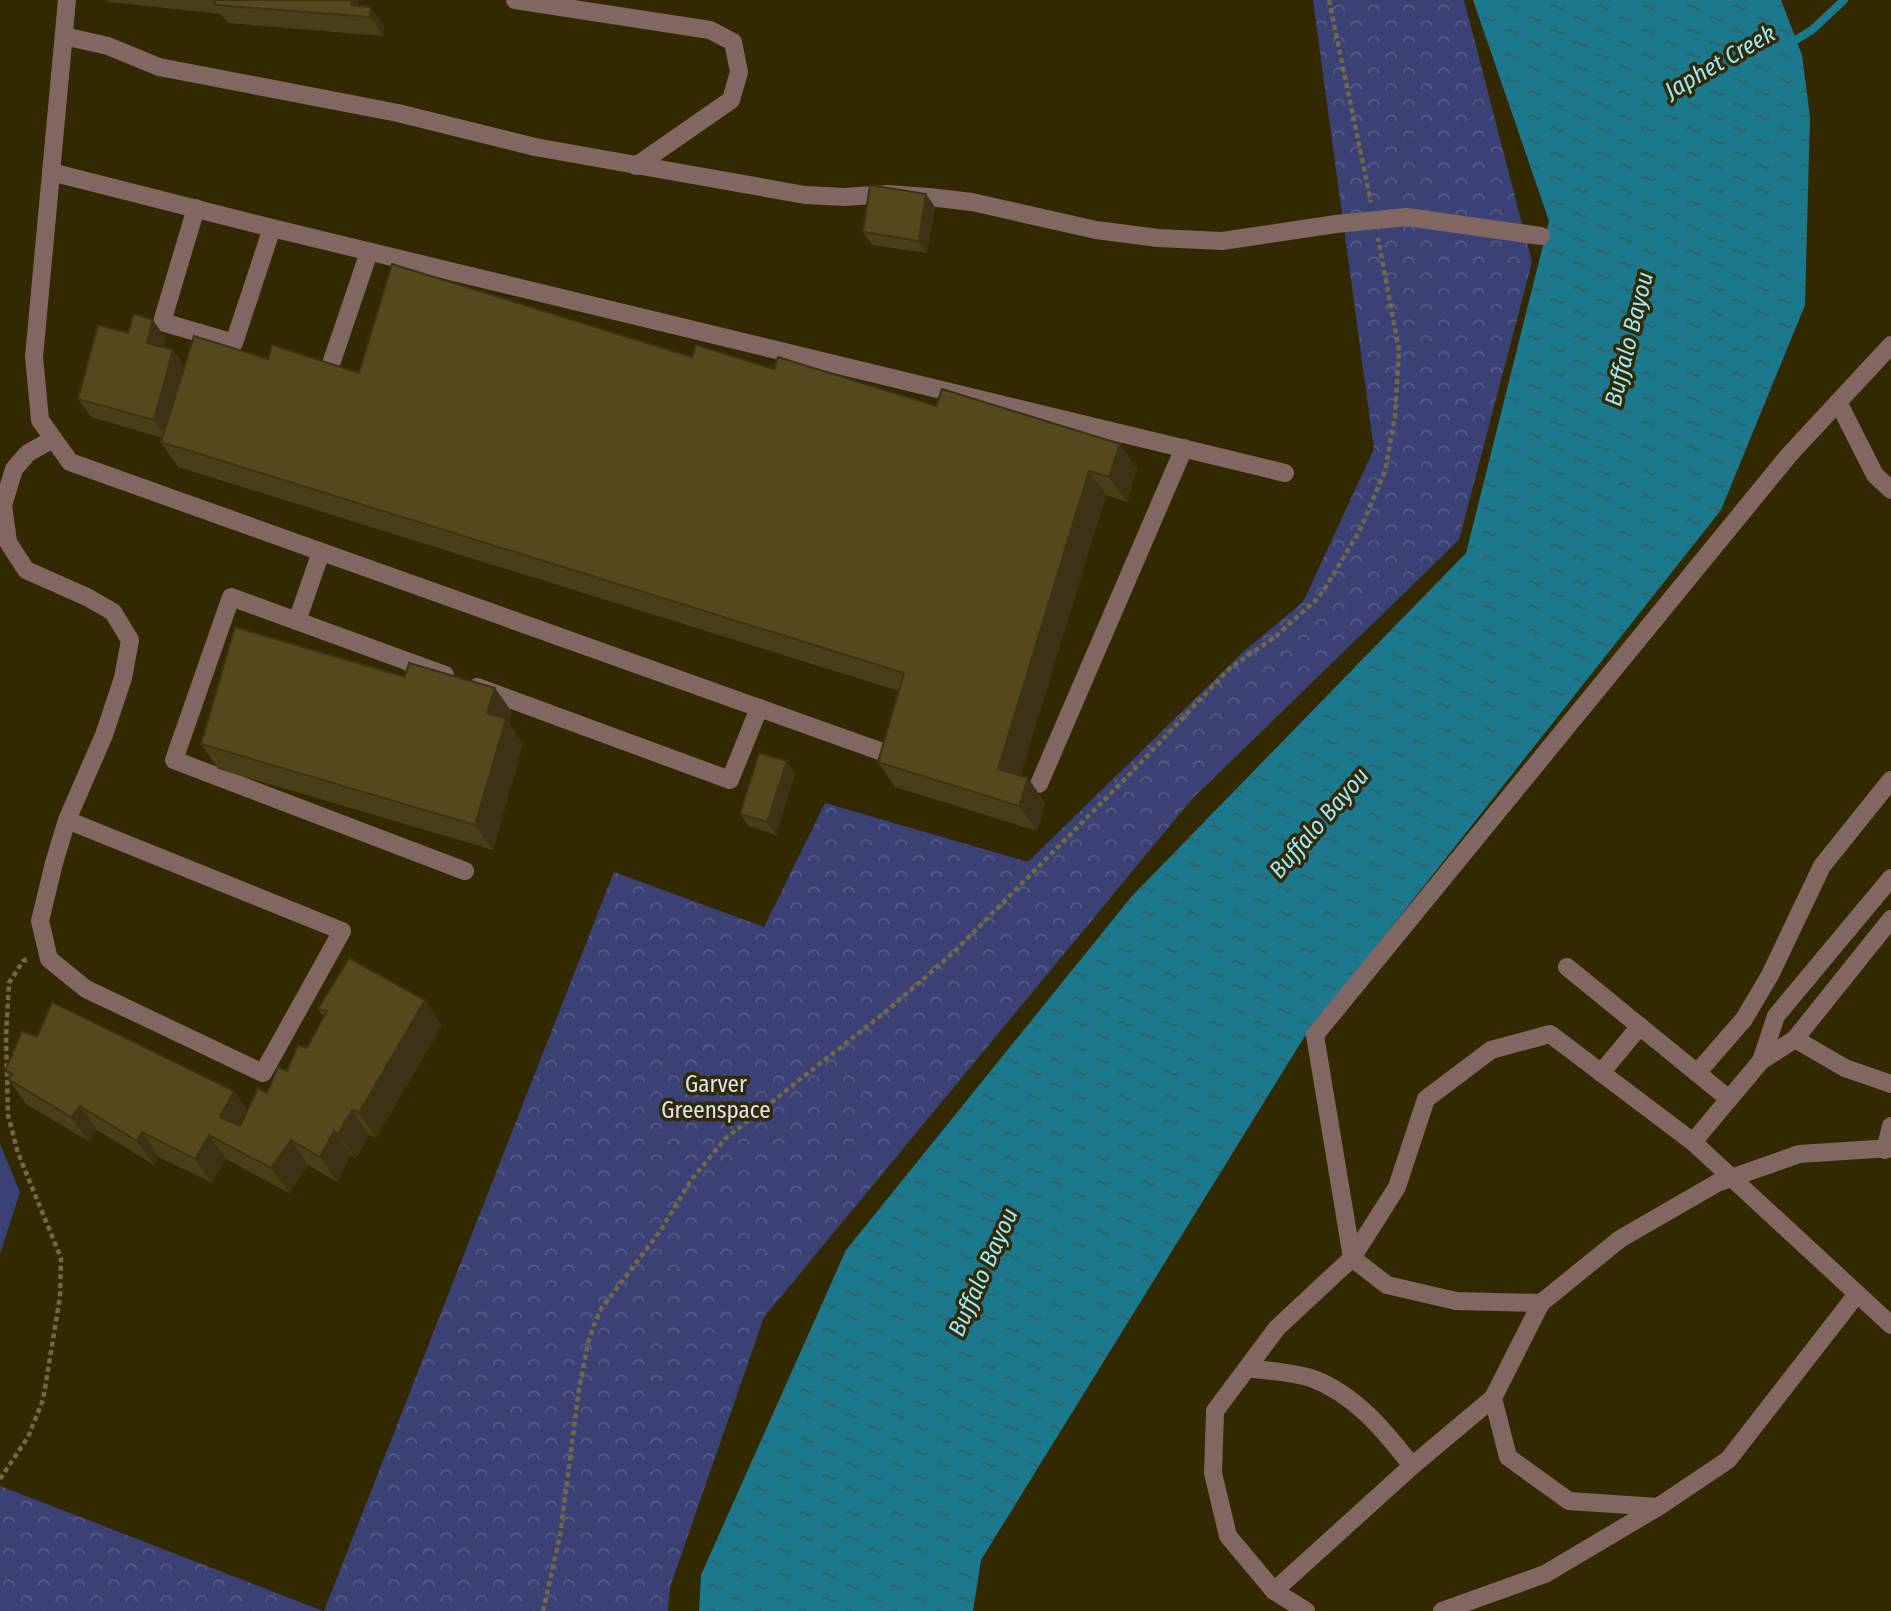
<svg xmlns="http://www.w3.org/2000/svg" width="1891" height="1611" font-family="'Fira Sans Condensed',sans-serif">
	<style>
		.grass { fill: #3a4174 }
		.forest { fill: url(#forest-crowns) }
		.water { fill: url(#water-ripples) }
		.lines { fill: none; stroke-linecap: round; stroke-linejoin: round }
		.stream { stroke: #1c788c; stroke-width: 8 }
		.path { stroke: #716844; stroke-width: 4.5; stroke-dasharray: 5 3.5; stroke-linecap: butt }
		.minor { stroke: #806761; stroke-width: 18 }
		.wall { fill: #483f18 }
		.shaded-wall { fill: #3b3314 }
		.building { fill: #54491c; stroke: #3b3314; stroke-width: 2 }
		.labels { text-anchor: middle; dominant-baseline: central; stroke-width: 7; stroke-linejoin: round; paint-order: stroke }
		.park-label { font-size: 23px; fill: #dfe3f7; stroke: #332900 }
		.water-label { font-size: 24px; font-style: italic; fill: #9aeaff; stroke: #332900 }
	</style>
	<defs>
		<pattern id="forest-crowns" width="20" height="18" patternUnits="userSpaceOnUse" patternTransform="scale(1.75)"><rect width="20" height="18" fill="#3a4174"/><path d="M2 6a3 3 0 1 1 6 0M12 15a3 3 0 1 1 6 0" fill="none" stroke="#565c86"/></pattern>
		<pattern id="water-ripples" width="26" height="14" patternUnits="userSpaceOnUse" patternTransform="scale(1.75)"><rect width="26" height="14" fill="#1c788c"/><path d="M2 4q2-2 4 0t4 0M15 11q2-2 4 0t4 0" fill="none" stroke="#2f6168"/></pattern>
	</defs>
	<rect width="100%" height="100%" fill="#332900"/>
	<polygon class="grass" points="0,1144 20,1192 0,1254"/>
	<g class="forest">
		<polygon points="1313,0 1464,0 1532,262 1459,540 1192,799 764,1317 670,1587 668,1611 324,1611 614,872 764,927 825,803 1028,862 1244,651 1303,602 1374,449"/>
		<polygon points="0,1486 323,1611 0,1611"/>
	</g>
	<polygon class="water" points="1473,0 1781,0 1802,55 1810,117 1805,305 1721,510 1303,1039 981,1560 973,1611 699,1611 701,1575 846,1250 1132,896 1466,553 1549,221"/>
	<g class="lines">
		<polyline class="stream" points="1789,44 1812,30 1844,0"/>
		<g class="path">
			<polyline points="1329,0 1371,202"/>
			<polyline points="0,1479 28,1437 43,1400 60,1297 61,1258 18,1153 8,1115 6,1036 9,983 23,961 30,958"/>
			<polyline points="543,1611 560,1536 579,1389 588,1343 594,1325 601,1309 661,1230 691,1180 725,1139 889,1009 954,952 1130,774 1229,669 1276,636 1317,599 1325,588 1359,532 1385,471 1395,416 1399,350 1378,238"/>
		</g>
		<g class="minor">
			<polyline points="67,0 34,357 40,420 70,462 888,754"/>
			<polyline points="515,0 710,30 733,42 739,72 731,100 636,166"/>
			<polyline points="64,36 108,46 159,67 398,113 535,147 805,195 845,197 887,194 929,197 972,202 1096,230 1158,238 1222,241 1336,224 1407,217 1541,236"/>
			<polyline points="51,172 272,228 1285,473"/>
			<polyline points="196,208 162,322 234,343 272,228"/>
			<polyline points="1891,345 1789,455 1315,1035 1352,1258 1387,1285 1456,1301 1541,1303 1620,1239 1717,1183 1799,1154 1891,1148"/>
			<polyline points="332,361 369,252"/>
			<polyline points="1838,402 1875,475 1891,490"/>
			<polyline points="53,439 28,453 14,469 3,505 8,542 26,570 87,597 113,612 130,640 123,678 104,735 67,820 54,863 40,921 49,959 86,989 263,1073 342,931 67,820"/>
			<polyline points="297,621 321,552"/>
			<polyline points="445,675 231,597 174,760 465,871"/>
			<polyline points="477,687 730,780 759,708"/>
			<polyline points="1039,784 1184,448"/>
			<polyline points="1891,919 1795,1039 1761,1061 1693,1142 1891,1325"/>
			<polyline points="1567,967 1729,1099"/>
			<polyline points="1795,1039 1845,1068 1891,1084"/>
			<polyline points="1761,1061 1776,1016 1891,878"/>
			<polyline points="1601,1073 1640,1026"/>
			<polyline points="1697,1073 1744,1019 1770,975 1822,866 1891,780"/>
			<polyline points="1885,1150 1891,1126"/>
			<polyline points="1541,1303 1493,1398 1508,1457 1569,1501 1658,1507 1728,1460 1857,1294"/>
			<path d="M1247 1368C1268 1371 1292 1372 1311 1378 1355 1394 1385 1431 1412 1466L1274 1591"/>
			<polyline points="1412,1466 1493,1398"/>
			<polyline points="1306,1611 1274,1591 1228,1536 1213,1473 1215,1411 1277,1328 1352,1258 1397,1187 1426,1099 1491,1050 1550,1034 1693,1142"/>
			<polyline points="1442,1611 1545,1574 1658,1507"/>
		</g>
	</g>
	<g class="wall">
		<polygon points="107,0 358,0 358,3 360,6 384,26 383,36 228,23 221,14 109,2"/>
		<polygon points="935,207 927,253 872,245 863,232"/>
		<polygon points="128,333 166,339 164,347 173,350 184,366 268,359 359,373 692,357 774,369 936,406 1120,444 1137,469 1127,502 1106,495 1020,776 1028,778 1045,803 1037,831 895,787 878,762 899,691 178,467 161,442 163,438 91,417 78,399"/>
		<polygon points="512,712 509,723 523,744 493,850 218,769 201,744"/>
		<polygon points="795,774 776,835 749,826 740,814"/>
		<polygon points="318,1009 442,1025 376,1138 369,1135 356,1159 351,1155 337,1182 308,1165 289,1193 226,1159 212,1183 159,1157 154,1165 97,1130 88,1141 26,1104 8,1079 10,1077 5,1071 37,1037 247,1110 267,1093 307,1048 324,1017"/>
	</g>
	<g class="shaded-wall">
		<polygon points="348,0 358,0 358,3 365,14 359,16"/>
		<polygon points="371,7 384,26 383,36 370,17"/>
		<polygon points="926,194 935,207 927,253 919,241"/>
		<polygon points="153,320 166,339 160,361 147,343"/>
		<polygon points="173,350 186,369 167,439 154,420"/>
		<polygon points="1120,444 1137,469 1127,502 1109,477"/>
		<polygon points="1089,471 1106,495 1015,794 998,769"/>
		<polygon points="495,688 512,712 509,723 523,744 493,850 475,825 487,713"/>
		<polygon points="787,761 795,774 776,835 767,822"/>
		<polygon points="1028,778 1045,803 1037,831 1019,806"/>
		<polygon points="425,1000 442,1025 376,1138 359,1113"/>
		<polygon points="234,1091 251,1115 237,1142 220,1117"/>
		<polygon points="80,1106 97,1130 88,1141 71,1117"/>
		<polygon points="352,1110 369,1135 356,1159 338,1134"/>
		<polygon points="334,1131 351,1155 337,1182 320,1157"/>
		<polygon points="142,1132 159,1157 154,1165 137,1141"/>
		<polygon points="209,1135 226,1159 212,1183 195,1159"/>
		<polygon points="291,1140 308,1165 289,1193 271,1168"/>
	</g>
	<g class="building">
		<polygon points="215,0 352,0 352,5 371,7 370,17 215,5"/>
		<polygon points="870,185 926,194 919,241 863,232"/>
		<polygon points="392,264 692,357 696,345 774,369 778,357 936,406 942,389 1120,444 1109,477 1089,471 998,769 1028,778 1019,806 878,762 904,673 161,442 194,336 268,359 272,345 359,373"/>
		<polygon points="134,314 153,320 147,343 173,350 154,420 78,399 98,325 128,333"/>
		<polygon points="235,627 405,677 409,663 495,688 487,713 506,719 475,825 201,744"/>
		<polygon points="759,753 787,761 767,822 740,814"/>
		<polygon points="349,958 425,1000 359,1113 352,1110 338,1134 334,1131 320,1157 291,1140 271,1168 209,1135 195,1159 142,1132 137,1141 80,1106 71,1117 8,1079 13,1073 5,1071 22,1031 37,1037 52,1002 234,1091 220,1117 240,1126 258,1088 267,1093 278,1067 287,1071 298,1045 307,1048 327,1011 318,1009"/>
	</g>
	<g class="labels">
		<g class="park-label">
			<text x="716" y="1084">Garver<tspan x="716" dy="26">Greenspace</tspan></text>
		</g>
		<g class="water-label">
			<text transform="translate(1720 62) rotate(-30)">Japhet Creek</text>
			<text transform="translate(1629 339) rotate(-76)">Buffalo Bayou</text>
			<text transform="translate(1319 823) rotate(-49)">Buffalo Bayou</text>
			<text transform="translate(983 1272) rotate(-66)">Buffalo Bayou</text>
		</g>
	</g>
</svg>
